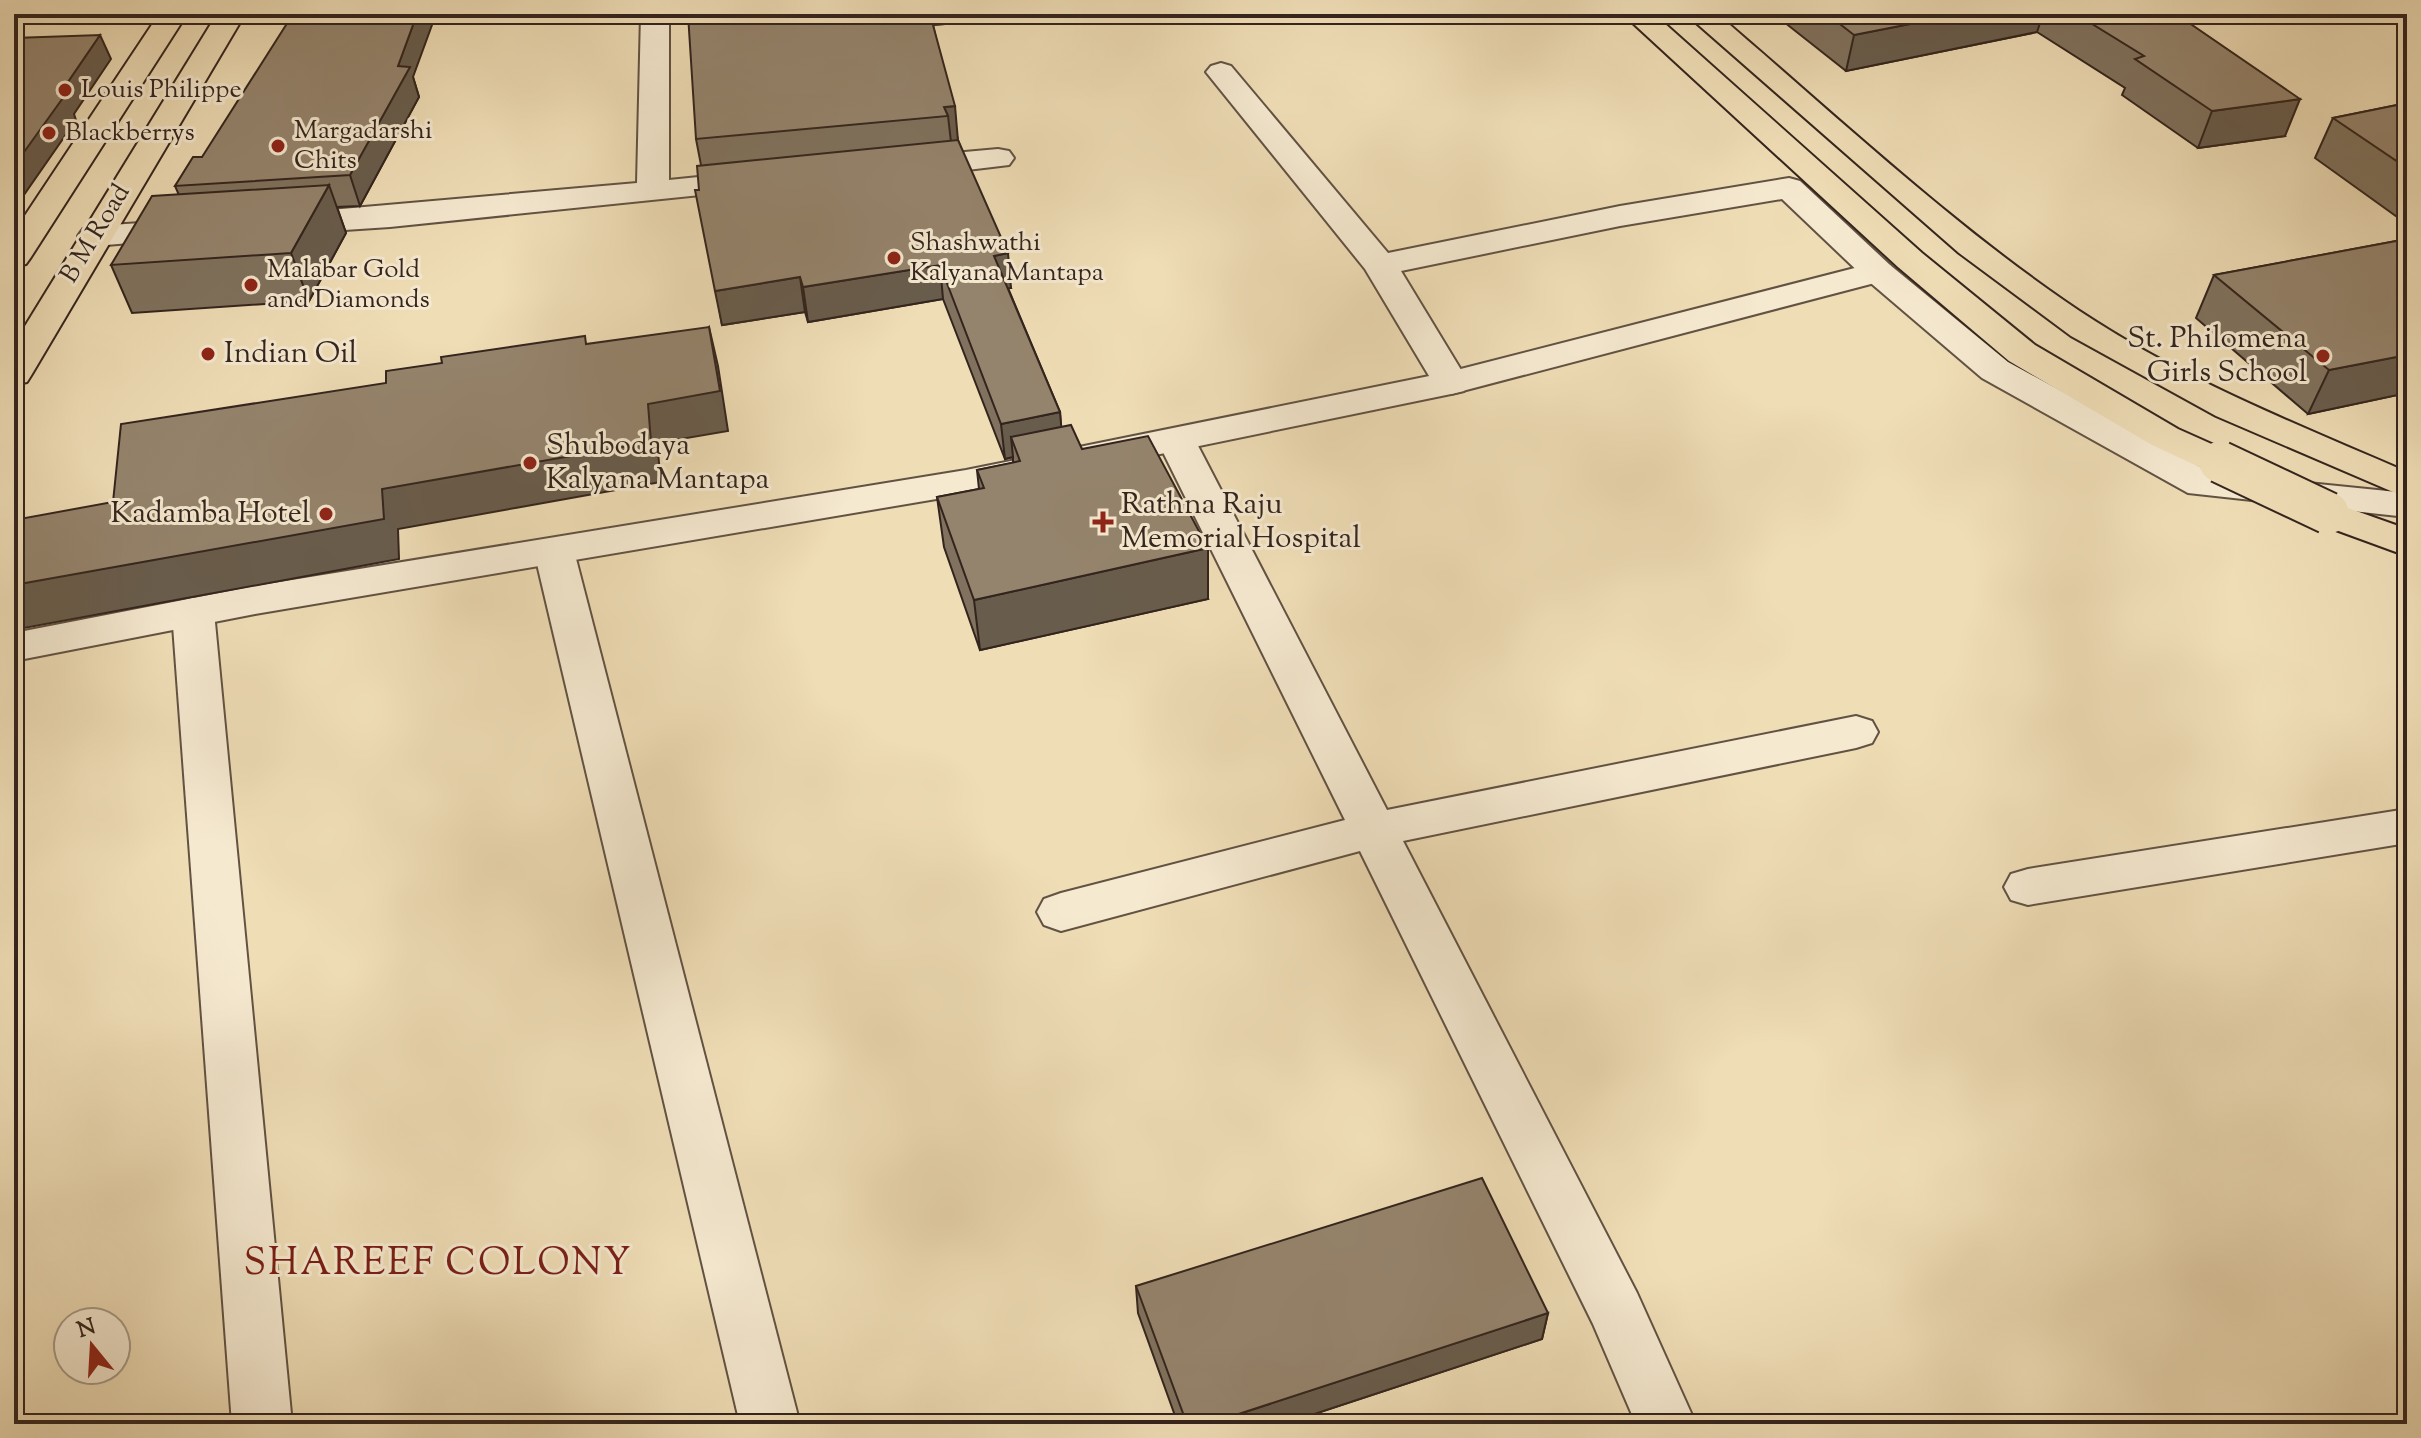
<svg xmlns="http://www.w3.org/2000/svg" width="2421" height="1438" font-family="'Sorts Mill Goudy',serif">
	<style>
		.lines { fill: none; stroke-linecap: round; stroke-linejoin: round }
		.minor-casing { stroke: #625243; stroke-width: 4 }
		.tertiary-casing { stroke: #625243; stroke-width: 4 }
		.trunk-casing { stroke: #33241d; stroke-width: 4 }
		.minor { fill: #f5e9d0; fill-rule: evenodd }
		.tertiary { fill: #f5e9d0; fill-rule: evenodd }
		.trunk { fill: #efddb6; fill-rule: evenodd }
		.trunk-bridge-casing { stroke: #33241d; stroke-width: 45; stroke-linecap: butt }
		.trunk-bridge { stroke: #efddb6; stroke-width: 41 }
		.wall { fill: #80725e; stroke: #33241d; stroke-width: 2 }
		.shaded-wall { fill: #685c4c; stroke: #33241d; stroke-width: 2 }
		.building { fill: #95846d; stroke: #33241d; stroke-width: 2 }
		.poi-dot { fill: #8f2418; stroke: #f5e9d0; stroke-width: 3 }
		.labels { text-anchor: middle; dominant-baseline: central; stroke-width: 6; stroke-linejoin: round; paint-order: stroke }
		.far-poi-label { font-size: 26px; fill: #33241d; stroke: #f5e9d0; text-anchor: start }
		.far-street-label { font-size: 26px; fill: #33241d; stroke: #f5e9d0 }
		.poi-label { font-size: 30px; fill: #33241d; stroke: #f5e9d0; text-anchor: start }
		.near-neighbourhood-label { font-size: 38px; letter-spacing: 2px; fill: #7a1f14; stroke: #f5e9d0 }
	</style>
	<rect width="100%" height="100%" fill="#efddb6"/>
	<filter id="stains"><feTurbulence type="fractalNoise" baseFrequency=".0025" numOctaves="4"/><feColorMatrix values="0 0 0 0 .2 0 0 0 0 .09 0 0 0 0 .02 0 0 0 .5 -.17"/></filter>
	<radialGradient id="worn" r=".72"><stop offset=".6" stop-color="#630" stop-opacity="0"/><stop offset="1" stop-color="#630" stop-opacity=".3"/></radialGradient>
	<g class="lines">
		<defs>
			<g id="minor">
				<polygon points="641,14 669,14 669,180 757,171 768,174 773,181 768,188 390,227 284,234 272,231 268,224 272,217 284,214 637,183"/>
				<polygon points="1221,63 1231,66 1388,253 1620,206 1789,178 1800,181 1890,265 2008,362 2211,473 2407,493 2407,517 2188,493 1982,378 1866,279 1782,199 1620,226 1401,271 1469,383 1464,391 1451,394 1438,391 1365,269 1206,72 1211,66"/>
				<polygon points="998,149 1009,151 1014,158 1009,165 909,177 898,174 893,167 898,160 909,157"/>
				<polygon points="187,220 199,223 204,230 199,237 95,246 83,243 78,236 83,229 95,226"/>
				<polygon points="1176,429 1189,432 1195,440 1387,810 1856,716 1872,721 1878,732 1872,743 1856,748 1403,841 1637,1293 1696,1424 1636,1424 1593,1324 1360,851 1061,931 1044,925 1037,912 1044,899 1061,893 1345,820 1157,440 1163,432"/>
				<polygon points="554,538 568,542 574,551 800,1424 740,1424 534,551 540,542"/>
				<polygon points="193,598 208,602 214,612 292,1424 232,1424 172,612 178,602"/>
				<polygon points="2407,809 2407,843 2028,905 2011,900 2004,887 2011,874 2028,869"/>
			</g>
			<polygon id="tertiary" points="1878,262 1890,265 1895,272 1890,279 1451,394 966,494 255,614 14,661 14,633 255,586 966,470 1449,372"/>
			<g id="trunk">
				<polygon points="159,14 187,14 31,257 26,264 14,267 14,232"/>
				<polygon points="217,14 245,14 32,374 27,382 14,385 14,344"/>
				<polygon points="1623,14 1654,14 1922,253 2035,345 2178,429 2234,454 2239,462 2234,470 2220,474 2206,470 2152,445 2009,361 1898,267"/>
				<path d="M1686 14H1717C1837 116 1963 236 2095 321 2190 382 2303 427 2407 472V498L2216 416 2071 336 1959 253Z"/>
				<polygon points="2328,501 2407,529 2407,556 2314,522 2308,513 2314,504"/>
			</g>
		</defs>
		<use href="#minor" class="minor-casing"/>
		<use href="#tertiary" class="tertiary-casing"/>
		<use href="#trunk" class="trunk-casing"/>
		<use href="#minor" class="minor"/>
		<use href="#tertiary" class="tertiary"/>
		<use href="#trunk" class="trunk"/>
		<defs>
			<polyline id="trunk-bridge" points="2220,462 2328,513"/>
		</defs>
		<use href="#trunk-bridge" class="trunk-bridge-casing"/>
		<use href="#trunk-bridge" class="trunk-bridge"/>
	</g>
	<g class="wall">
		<polygon points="1774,14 2176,14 2285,136 2198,148 2122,95 2125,88 2037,32 1846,71"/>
		<polygon points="943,18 944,24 933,25 958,140 1011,288 1008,288 1060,412 1061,427 1208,599 980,650 944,547 937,497 979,489 977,470 1013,463 1013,457 1005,459 943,299 808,322 805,312 722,325 699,190 701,165 696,139"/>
		<polygon points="413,77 419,97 360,206 337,207 346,233 309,301 132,313 111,265 179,195 175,186 202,157"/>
		<polygon points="2407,103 2407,224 2315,158 2333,118"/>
		<polygon points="2407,239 2407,393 2308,414 2196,318 2214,275"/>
		<polygon points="1136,1286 1548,1313 1542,1339 1284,1424 1178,1424 1138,1313"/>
	</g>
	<g class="shaded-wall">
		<polygon points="417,14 436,14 413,77 419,97 360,206 350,175 398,66"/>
		<polygon points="927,14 981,14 943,18 944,24 928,25"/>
		<polygon points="1961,14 2043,14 2037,32 1846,71 1854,35"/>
		<polygon points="100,35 111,59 74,114 76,120 17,205 19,210 14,218 14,166 59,95"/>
		<polygon points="2300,99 2285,136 2198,148 2212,111"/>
		<polygon points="955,106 958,141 951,142 948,116 944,107"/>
		<polygon points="329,185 346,233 309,301 291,253"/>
		<polygon points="1008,253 1011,288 997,290 994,256"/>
		<polygon points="940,265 943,299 808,322 803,287"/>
		<polygon points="800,277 805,312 722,325 715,291"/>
		<polygon points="709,327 718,366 728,431 657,443 661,482 398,529 399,559 24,628 14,610 14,585 382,489 648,404"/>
		<polygon points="2407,355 2407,393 2308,414 2329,370"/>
		<polygon points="1060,412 1063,447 1011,437 1013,457 1005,459 1001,424"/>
		<polygon points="1208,548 1208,599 980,650 974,600"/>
		<polygon points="1548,1313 1542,1339 1284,1424 1208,1424"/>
	</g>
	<g class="building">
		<polygon points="293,14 417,14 398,66 410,67 350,175 175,186 193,157 202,157"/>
		<polygon points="688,14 930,14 955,106 944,107 948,116 696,139"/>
		<polygon points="1827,14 1961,14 1854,35"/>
		<polygon points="2076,14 2176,14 2300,99 2212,111 2135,59 2144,56"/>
		<polygon points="100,35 59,95 65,95 14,166 14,38"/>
		<polygon points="2407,103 2407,168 2333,118"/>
		<polygon points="958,140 1008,253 994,256 1060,412 1001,424 940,265 803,287 800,277 715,291 695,190 699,190 697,166"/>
		<polygon points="329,185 291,253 111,265 152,196"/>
		<polygon points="2407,239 2407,355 2329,370 2214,275"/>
		<polygon points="709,327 720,391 648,404 651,442 382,489 384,519 14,585 14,520 113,502 121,424 386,383 386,371 442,363 441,357 585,336 586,344"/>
		<polygon points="1071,425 1082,449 1148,436 1208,548 974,600 937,497 984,488 977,470 1020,461 1011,437"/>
		<polygon points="1482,1178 1548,1313 1208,1424 1187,1424 1136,1286"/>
	</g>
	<g class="poi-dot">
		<circle cx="65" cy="90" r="8"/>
		<circle cx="49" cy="133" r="8"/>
		<circle cx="278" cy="146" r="8"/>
		<circle cx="894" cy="258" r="8"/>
		<circle cx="251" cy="285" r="8"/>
		<circle cx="208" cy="354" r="8"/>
		<circle cx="2323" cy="356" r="8"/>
		<circle cx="530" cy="463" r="8"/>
		<circle cx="326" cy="514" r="8"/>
		<path d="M1099 510h8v8h8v8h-8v8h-8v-8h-8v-8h8z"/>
	</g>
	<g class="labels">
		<g class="far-poi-label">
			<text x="81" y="90">Louis Philippe</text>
			<text x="294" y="131">Margadarshi<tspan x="294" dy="30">Chits</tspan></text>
			<text x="65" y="133">Blackberrys</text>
			<text x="910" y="243">Shashwathi<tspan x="910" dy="30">Kalyana Mantapa</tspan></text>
			<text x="267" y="270">Malabar Gold<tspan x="267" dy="30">and Diamonds</tspan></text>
		</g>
		<g class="far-street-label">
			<text transform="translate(96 234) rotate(-59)">B M Road</text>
		</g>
		<g class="poi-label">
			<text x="2307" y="339" text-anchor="end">St. Philomena<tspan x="2307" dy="34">Girls School</tspan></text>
			<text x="224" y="354">Indian Oil</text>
			<text x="546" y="446">Shubodaya<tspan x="546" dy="34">Kalyana Mantapa</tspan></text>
			<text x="1121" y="505">Rathna Raju<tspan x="1121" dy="34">Memorial Hospital</tspan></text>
			<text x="310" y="514" text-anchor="end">Kadamba Hotel</text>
		</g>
		<g class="near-neighbourhood-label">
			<text x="438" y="1265">SHAREEF COLONY</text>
		</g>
	</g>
	<rect width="2421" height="1438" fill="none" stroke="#efddb6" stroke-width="48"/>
	<rect x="16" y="16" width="2389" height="1406" fill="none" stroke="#33241d" stroke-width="4"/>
	<rect x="24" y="24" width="2373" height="1390" fill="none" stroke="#33241d" stroke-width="2"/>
	<g transform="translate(92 1346) rotate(342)"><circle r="38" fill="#f5e9d0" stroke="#a79a88" stroke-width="2"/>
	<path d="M0-6L14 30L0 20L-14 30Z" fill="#8f2418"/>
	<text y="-12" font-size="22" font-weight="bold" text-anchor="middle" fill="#33241d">N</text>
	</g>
	<rect width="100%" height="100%" filter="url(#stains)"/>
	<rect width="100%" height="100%" fill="url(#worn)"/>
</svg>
